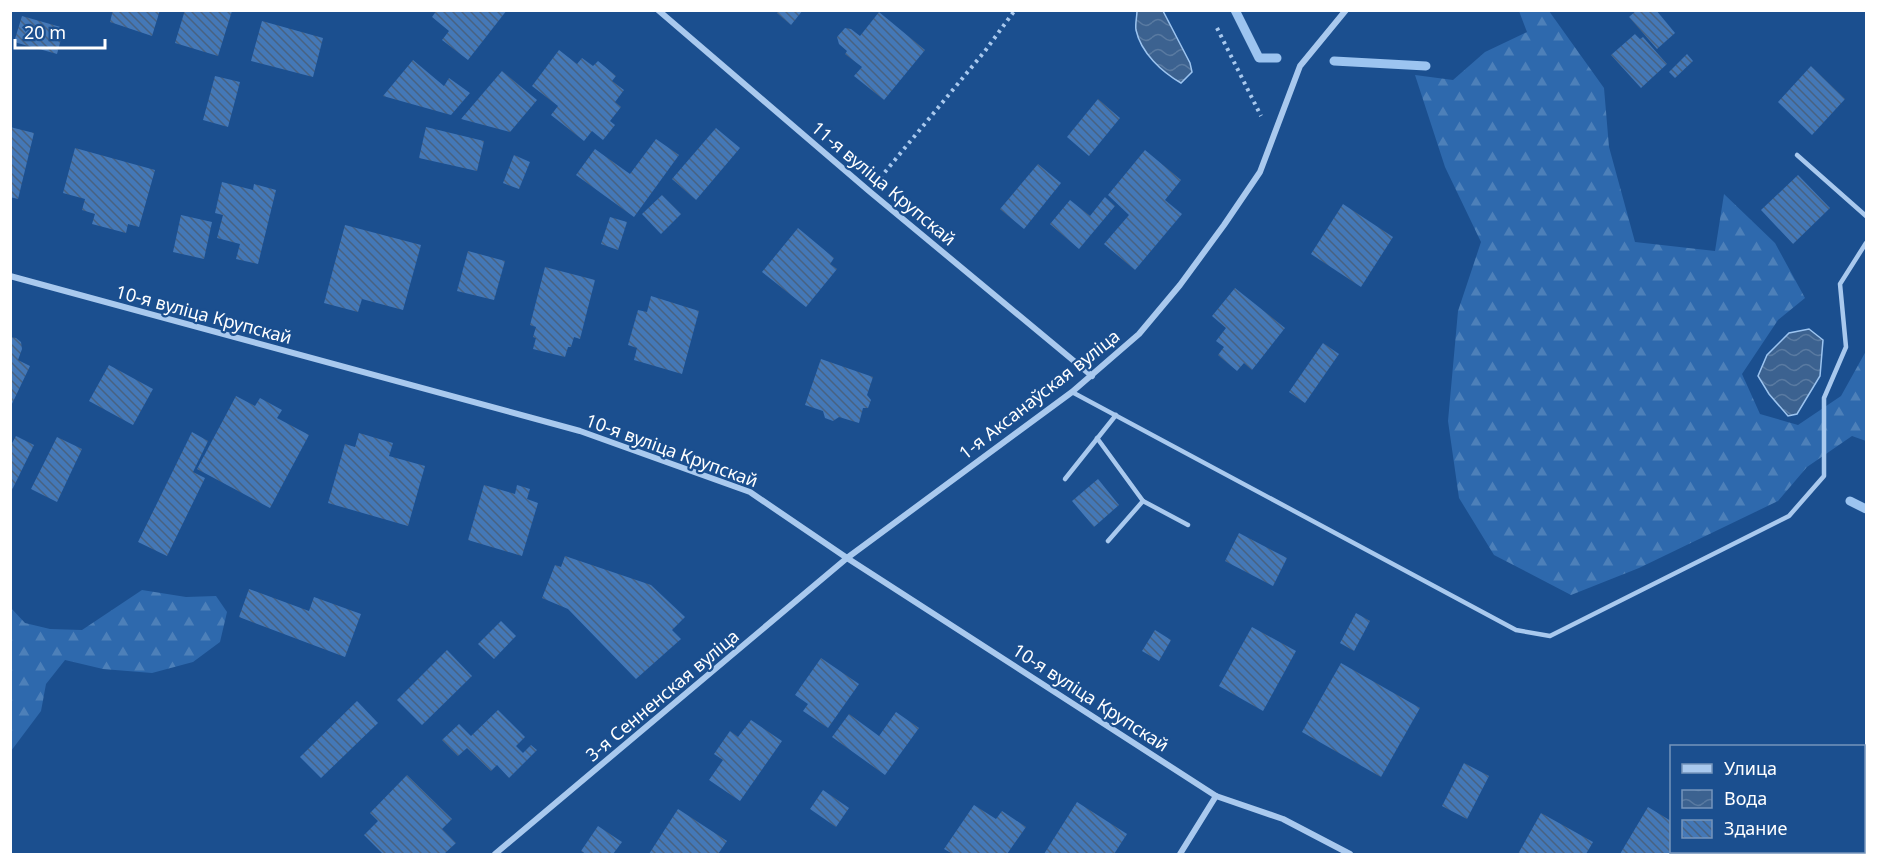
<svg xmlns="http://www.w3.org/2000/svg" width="1877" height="865" font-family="'Noto Sans',sans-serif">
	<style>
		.forest { fill: url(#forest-firs) }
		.water { fill: url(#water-waves); stroke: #9cc4f0; stroke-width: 1.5 }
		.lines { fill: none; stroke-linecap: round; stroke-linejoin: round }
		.stream { stroke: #9cc4f0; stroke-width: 9 }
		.building { fill: url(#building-back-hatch) }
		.path { stroke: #a9c9ee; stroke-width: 4; stroke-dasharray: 3 4.5; stroke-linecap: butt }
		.lane { stroke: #a9c9ee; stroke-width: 4.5 }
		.street { stroke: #a9c9ee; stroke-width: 6 }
		.labels { text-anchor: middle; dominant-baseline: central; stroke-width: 4.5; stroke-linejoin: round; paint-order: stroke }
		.street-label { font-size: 18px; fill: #fff; stroke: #1b4f8f }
	</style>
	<defs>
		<pattern id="forest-firs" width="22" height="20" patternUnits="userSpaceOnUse" patternTransform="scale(1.5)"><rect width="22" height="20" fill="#2e69ad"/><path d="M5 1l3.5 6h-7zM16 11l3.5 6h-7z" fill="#4d80b9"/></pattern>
		<pattern id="water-waves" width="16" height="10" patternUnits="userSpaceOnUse" patternTransform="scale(1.5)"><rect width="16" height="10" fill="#3c6290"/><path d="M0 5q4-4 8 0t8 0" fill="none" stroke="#597aa1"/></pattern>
		<pattern id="building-back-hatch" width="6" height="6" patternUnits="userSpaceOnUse" patternTransform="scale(1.5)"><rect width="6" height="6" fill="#4478b7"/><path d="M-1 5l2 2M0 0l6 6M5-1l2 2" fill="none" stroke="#486282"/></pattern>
	</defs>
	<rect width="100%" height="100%" fill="#1b4f8f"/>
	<g class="forest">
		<polygon points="1519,11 1549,11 1604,88 1609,147 1635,242 1715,251 1724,194 1775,243 1805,298 1778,320 1742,374 1760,414 1798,425 1841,396 1866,351 1866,441 1852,436 1807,467 1778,501 1639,568 1571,595 1494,555 1459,498 1448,421 1458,311 1481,242 1445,167 1415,75 1453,80 1485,52 1527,32"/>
		<polygon points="142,590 186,597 216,596 227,612 220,642 193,662 152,673 103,669 65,660 46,684 41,711 11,751 11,608 25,623 50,629 82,630"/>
	</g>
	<g class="water">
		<path d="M1137 11H1163L1190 63 1192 72 1181 83C1162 72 1141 53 1136 30 1135 24 1137 17 1137 11Z"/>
		<polygon points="1809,329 1823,340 1820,376 1797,414 1788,416 1769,394 1758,376 1767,355 1789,333"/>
	</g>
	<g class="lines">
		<g class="stream">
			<polyline points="1235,10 1259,58 1277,58"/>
			<polyline points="1334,61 1426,66"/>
			<polyline points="1850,501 1866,509"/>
		</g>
	</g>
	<g class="building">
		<polygon points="113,10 160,10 152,36 110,22"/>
		<polygon points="185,10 232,11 218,56 175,43"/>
		<polygon points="437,10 507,10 468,60 442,40 449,31 432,17"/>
		<polygon points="779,10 803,10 791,25 777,13"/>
		<polygon points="1637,10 1656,10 1675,33 1657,49 1629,17"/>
		<polygon points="879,12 925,50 884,100 854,76 862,67 845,54 847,51 839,44 837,37 845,28 851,29 860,36"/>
		<polygon points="22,16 64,28 57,54 14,42"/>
		<polygon points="262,21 323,38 313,77 251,61"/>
		<polygon points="1635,34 1640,39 1643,37 1667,64 1641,88 1611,55"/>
		<polygon points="559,50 577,64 582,58 593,66 598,61 616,76 612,81 624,90 615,102 621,107 610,121 615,125 603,140 592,131 584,141 551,115 558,106 532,86"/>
		<polygon points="1687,54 1693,61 1675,78 1669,72"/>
		<polygon points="413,60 444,86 449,78 470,93 451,115 383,96"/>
		<polygon points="1811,66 1845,99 1812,135 1778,102"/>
		<polygon points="502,71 537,100 510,132 461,119"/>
		<polygon points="215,76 240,82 228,127 203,120"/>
		<polygon points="1098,99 1120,118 1089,156 1067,137"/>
		<polygon points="10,127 34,133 18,199 10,197"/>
		<polygon points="426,127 484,141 477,171 419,158"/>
		<polygon points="716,128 740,148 696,200 672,179"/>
		<polygon points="656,139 679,155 634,217 576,175 595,149 630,174"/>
		<polygon points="75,148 155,170 139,227 128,224 126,233 92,224 95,214 82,210 85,199 63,193"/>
		<polygon points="1145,150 1181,180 1165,200 1182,214 1135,270 1104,244 1129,215 1108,195"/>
		<polygon points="514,155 530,162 519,189 503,183"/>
		<polygon points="1038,164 1061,183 1024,229 1000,209"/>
		<polygon points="1798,175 1830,208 1793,244 1761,210"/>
		<polygon points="222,182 253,190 254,184 276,190 258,264 236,259 240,244 217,238 223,215 215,213"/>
		<polygon points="662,195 681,214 661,234 642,214"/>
		<polygon points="1105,197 1115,206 1079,249 1050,224 1070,200 1090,216"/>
		<polygon points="1343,204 1393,237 1361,287 1311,254"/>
		<polygon points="181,215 212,222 204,259 173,252"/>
		<polygon points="610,217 627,222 618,250 601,244"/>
		<polygon points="345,225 421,245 403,310 362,299 358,312 324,303"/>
		<polygon points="798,228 834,258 830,264 837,269 806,307 762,272"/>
		<polygon points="468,251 505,261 494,300 457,291"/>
		<polygon points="545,267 595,280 580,339 574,337 571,347 568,347 565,357 533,349 536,338 533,337 536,327 530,325"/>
		<polygon points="1235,288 1285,328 1252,370 1244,363 1237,371 1218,355 1224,347 1216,341 1226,328 1212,316"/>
		<polygon points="651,296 699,311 682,374 634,360 637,348 628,345 638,310 647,312"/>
		<polygon points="10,337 16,338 21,342 22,349 18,360 30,366 10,408"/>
		<polygon points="1323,343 1339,354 1305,403 1289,392"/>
		<polygon points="821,359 873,377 867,395 871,400 868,408 863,408 859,423 839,417 833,421 825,418 823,411 805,405"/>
		<polygon points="109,365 153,389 133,425 89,401"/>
		<polygon points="236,396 255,406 260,398 282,410 277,418 309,435 270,508 197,469"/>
		<polygon points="192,432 208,441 193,472 205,478 167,556 138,542"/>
		<polygon points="359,433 393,443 389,456 425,466 408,526 328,503 345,444 355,447"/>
		<polygon points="16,436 34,445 10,494 10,447"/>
		<polygon points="57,437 82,449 57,502 31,489"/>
		<polygon points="1098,479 1119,505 1094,527 1072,501"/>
		<polygon points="484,485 515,494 517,485 530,489 527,499 538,503 522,556 468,540"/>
		<polygon points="1239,533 1287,558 1273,586 1225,561"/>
		<polygon points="565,556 651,585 685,617 672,630 681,639 636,679 568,609 542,598 555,565 561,567"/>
		<polygon points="249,589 309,611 314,597 361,614 345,657 239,617"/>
		<polygon points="1356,613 1370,621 1354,651 1340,643"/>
		<polygon points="501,621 516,636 494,659 478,644"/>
		<polygon points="1252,627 1296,651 1263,711 1219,686"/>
		<polygon points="1155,630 1171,640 1159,661 1142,651"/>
		<polygon points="447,650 472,676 422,725 397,700"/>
		<polygon points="821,658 859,684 828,728 803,711 808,704 795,695"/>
		<polygon points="1341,663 1420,708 1381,777 1302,732"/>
		<polygon points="357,701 378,723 321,778 300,757"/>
		<polygon points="498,710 525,737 516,746 523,753 531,745 537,750 509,778 497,765 491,771 467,748 458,756 442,740 459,724 471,736"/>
		<polygon points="896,712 919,728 885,775 832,737 849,714 879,736"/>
		<polygon points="751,720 782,741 740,801 709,780 723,760 714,754 730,731 738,737"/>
		<polygon points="1464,763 1489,776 1467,819 1442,806"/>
		<polygon points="407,775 452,819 442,829 456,843 444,854 383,854 364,835 378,821 370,813"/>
		<polygon points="823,790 849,808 836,827 810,809"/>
		<polygon points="1077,802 1127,834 1114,854 1044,854"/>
		<polygon points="974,805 996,819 1002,811 1026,827 1007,854 953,854 944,849"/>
		<polygon points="1648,807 1671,821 1671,852 1723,852 1728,854 1620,854"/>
		<polygon points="678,809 727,841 718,854 649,854"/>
		<polygon points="1541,813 1593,842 1586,854 1518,854"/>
		<polygon points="598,826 622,842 613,854 586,854 581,851"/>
	</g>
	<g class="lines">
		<g class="path">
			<polyline points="1217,28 1261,116"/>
			<polyline points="880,178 985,51 1015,10"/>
		</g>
		<g class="lane">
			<polyline points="1797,155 1866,216"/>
			<polyline points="1072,392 1516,630 1550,636 1789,516 1824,476 1824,398 1846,347 1840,284 1866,243"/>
			<polyline points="1097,438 1143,501 1188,525"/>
			<polyline points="1065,479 1116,415"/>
			<polyline points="1108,541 1143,501"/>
		</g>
		<g class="street">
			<polyline points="658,10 869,191 1092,376"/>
			<polyline points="10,276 580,431 750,492 847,558 1216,796 1283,819 1350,854"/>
			<polyline points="495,854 847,558 1072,392 1139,334 1180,285 1224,225 1260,172 1300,66 1346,10"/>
			<polyline points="1180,854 1216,796"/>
		</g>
	</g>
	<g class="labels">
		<g class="street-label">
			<text transform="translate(884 183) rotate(40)">11-я вуліца Крупскай</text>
			<text transform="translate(204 314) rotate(15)">10-я вуліца Крупскай</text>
			<text transform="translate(1039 394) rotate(-38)">1-я Аксанаўская вуліца</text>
			<text transform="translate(672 450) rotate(20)">10-я вуліца Крупскай</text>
			<text transform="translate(662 695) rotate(-40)">3-я Сенненская вуліца</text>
			<text transform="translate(1091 697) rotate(33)">10-я вуліца Крупскай</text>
		</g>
	</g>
	<rect width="1877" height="865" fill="none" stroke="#ffffff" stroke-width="24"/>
	<rect x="1670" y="745" width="195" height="108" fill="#1b4f8f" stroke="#7695bc" stroke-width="1.5"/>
	<rect x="1682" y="764" width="30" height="9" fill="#a9c9ee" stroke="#7695bc" stroke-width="1.5"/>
	<text x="1724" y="775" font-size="18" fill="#ffffff">Улица</text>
	<rect x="1682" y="790" width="30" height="18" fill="url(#water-waves)" stroke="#7695bc" stroke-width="1.5"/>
	<text x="1724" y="805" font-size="18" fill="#ffffff">Вода</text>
	<rect x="1682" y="820" width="30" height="18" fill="url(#building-back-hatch)" stroke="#7695bc" stroke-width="1.5"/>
	<text x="1724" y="835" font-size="18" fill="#ffffff">Здание</text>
	<path d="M15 39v9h90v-9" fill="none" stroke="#ffffff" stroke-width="3"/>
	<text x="24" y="39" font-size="18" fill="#ffffff" stroke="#1b4f8f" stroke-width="4.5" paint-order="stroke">20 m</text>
</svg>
